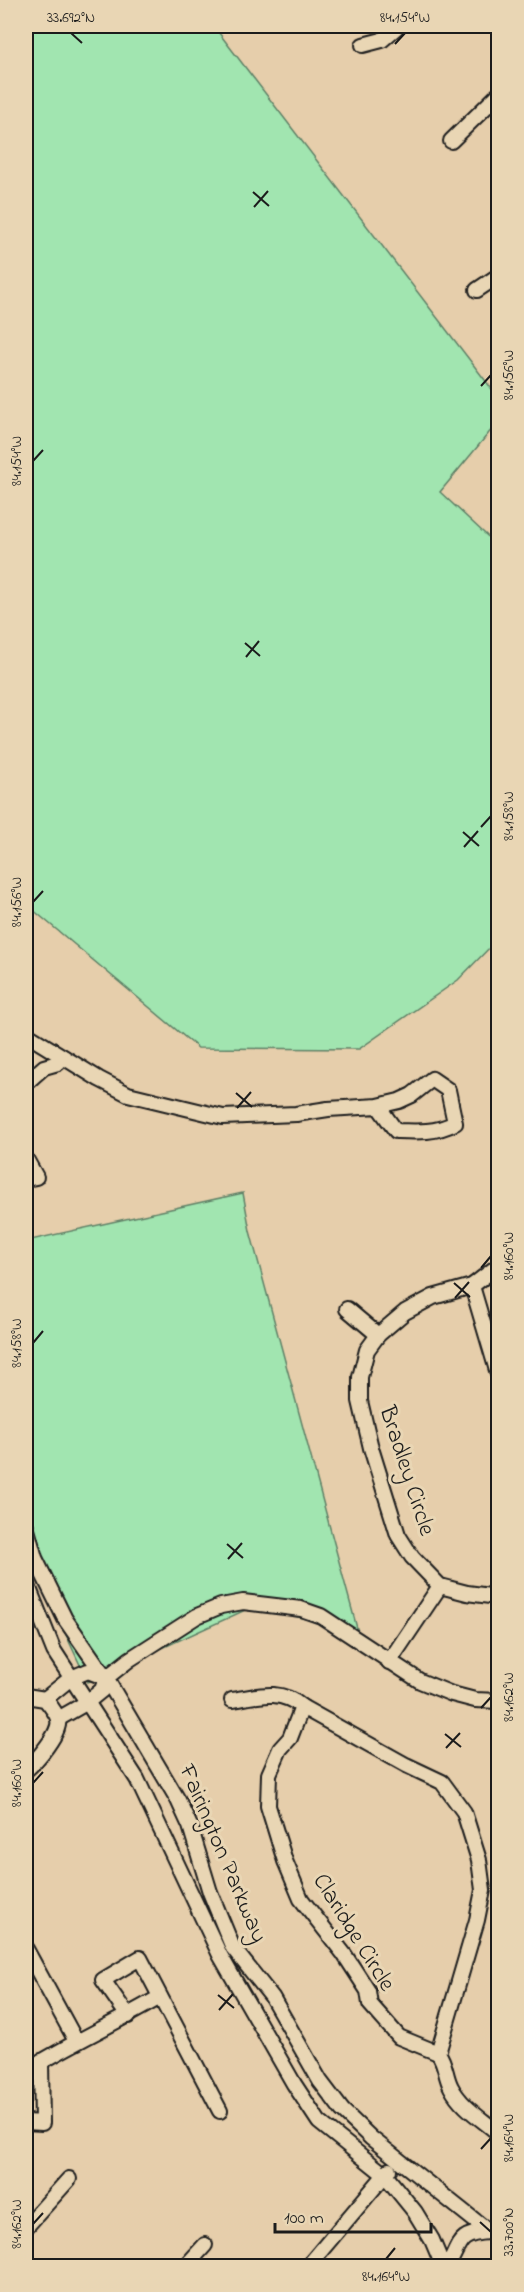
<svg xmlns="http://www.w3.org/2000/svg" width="524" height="2292" font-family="'Indie Flower',sans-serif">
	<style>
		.green { fill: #a1e5b0; stroke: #5e8066; stroke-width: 1.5 }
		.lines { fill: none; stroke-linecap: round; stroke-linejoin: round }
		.minor-casing { stroke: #1c1c1c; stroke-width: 18 }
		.minor { stroke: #e9d6b4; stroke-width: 14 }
		.ticks { fill: none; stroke: #1c1c1c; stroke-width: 2 }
		.labels { text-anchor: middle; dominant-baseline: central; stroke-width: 6; stroke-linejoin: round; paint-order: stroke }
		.street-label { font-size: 24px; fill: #1c1c1c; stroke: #e9d6b4 }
		.neatline { fill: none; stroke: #1c1c1c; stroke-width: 2 }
		.ticks-label { font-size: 15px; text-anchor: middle; fill: #1c1c1c }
	</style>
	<rect width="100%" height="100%" fill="#e6ceab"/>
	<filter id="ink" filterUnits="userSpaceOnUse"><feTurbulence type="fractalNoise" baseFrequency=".0167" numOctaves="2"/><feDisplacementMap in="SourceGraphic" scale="12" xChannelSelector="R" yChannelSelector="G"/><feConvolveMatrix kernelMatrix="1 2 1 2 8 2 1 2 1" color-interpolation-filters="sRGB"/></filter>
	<g filter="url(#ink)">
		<g class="green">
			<polygon points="26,26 220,26 219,33 498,397 498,422 440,492 498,546 498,939 458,980 359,1049 198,1048 26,904"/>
			<polygon points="243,1193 250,1231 358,1632 254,1606 88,1682 26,1549 26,1241"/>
		</g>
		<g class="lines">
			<defs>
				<g id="minor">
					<polyline points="363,45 382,40 398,26"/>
					<polyline points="451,141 498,95"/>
					<polyline points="477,290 498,276"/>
					<path d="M26 1034 99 1079 128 1094 223 1117 296 1114 328 1109 378 1106 399 1101 412 1095 432 1079 448 1090 455 1123C435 1133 418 1132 396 1131L378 1106"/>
					<polyline points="26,1083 44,1067 58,1063 63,1057"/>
					<polyline points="26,1159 36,1177 26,1179"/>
					<polyline points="498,1266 472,1286 433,1297 405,1312 378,1335 367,1350 360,1377 360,1401 371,1448 398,1535 412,1557 440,1586 467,1593 498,1597"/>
					<polyline points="472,1286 498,1374"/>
					<polyline points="347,1309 378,1335"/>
					<polyline points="26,1526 35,1558 65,1619 106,1678 178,1800 190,1826 210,1892 233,1948 272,1997 320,2081 342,2110 371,2138 498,2239"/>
					<polyline points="26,1581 54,1651 137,1779 220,1955 294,2084 319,2122 385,2175 415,2212 432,2240 443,2266"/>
					<polyline points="389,1662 440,1586"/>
					<path d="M26 1696 45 1699C49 1704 56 1712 58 1719 62 1732 35 1762 26 1770"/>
					<polyline points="45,1699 71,1678 88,1671 106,1678"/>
					<path d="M232 1700C258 1696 280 1688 302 1707L406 1765 442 1782 464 1812 479 1860 483 1890 477 1920 438 2053C446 2063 445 2076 451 2087 461 2107 482 2119 498 2133"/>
					<polyline points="302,1707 290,1738 280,1749 269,1774 268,1806 285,1861 301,1899 344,1954 368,1991 370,2004 399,2037 438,2053"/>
					<polyline points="58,1719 86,1703 102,1690 106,1678 130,1659 197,1616 221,1606 243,1602 301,1609 321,1616 420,1681 452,1694 475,1700 498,1701"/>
					<polyline points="26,1949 76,2041"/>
					<polyline points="128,2016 103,1980 140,1958 220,2111"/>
					<path d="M26 2071C69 2044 116 2023 160 1997"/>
					<polyline points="26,2122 42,2123 41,2061"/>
					<polyline points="26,2227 69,2179"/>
					<polyline points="186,2266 205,2245"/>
					<polyline points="308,2266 389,2170"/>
					<path d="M448 2266C461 2242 458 2234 488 2232"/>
				</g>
			</defs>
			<use href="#minor" class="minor-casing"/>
			<use href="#minor" class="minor"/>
		</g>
	</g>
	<path class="ticks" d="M71 33 82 43M395 44 405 33M253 192 269 206M254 207 268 191M481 386 491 375M33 461 43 450M245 643 260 656M246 657 259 641M481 827 491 816M463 832 479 846M464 847 478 831M33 902 43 891M236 1093 252 1107M237 1108 251 1092M481 1268 491 1256M454 1283 470 1297M455 1298 469 1282M33 1343 43 1331M227 1544 243 1558M228 1559 242 1543M481 1708 491 1697M445 1734 461 1747M446 1748 460 1733M33 1783 43 1772M218 1995 234 2008M219 2010 233 1994M481 2149 491 2138M480 2222 491 2232M33 2224 43 2213M386 2259 395 2248"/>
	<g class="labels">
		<g class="street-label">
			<text transform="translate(406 1471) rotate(72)">Bradley Circle</text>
			<text transform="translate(222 1854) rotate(67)">Fairington Parkway</text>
			<text transform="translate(353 1933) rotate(58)">Claridge Circle</text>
		</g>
	</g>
	<rect width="524" height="2292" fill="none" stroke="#e9d6b4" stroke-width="66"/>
	<path d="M275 2223v9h156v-9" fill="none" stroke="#1c1c1c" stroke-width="3"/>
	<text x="284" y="2223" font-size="18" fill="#1c1c1c" stroke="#e9d6b4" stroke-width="4.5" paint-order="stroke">100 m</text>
	<rect x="33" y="33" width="458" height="2226" class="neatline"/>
	<g class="ticks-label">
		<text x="71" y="22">33.692°N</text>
		<text x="405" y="22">84.154°W</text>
		<text transform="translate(508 375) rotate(-90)" y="5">84.156°W</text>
		<text transform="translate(16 461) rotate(-90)" y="5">84.154°W</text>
		<text transform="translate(508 816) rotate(-90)" y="5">84.158°W</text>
		<text transform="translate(16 902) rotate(-90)" y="5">84.156°W</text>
		<text transform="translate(508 1256) rotate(-90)" y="5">84.160°W</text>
		<text transform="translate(16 1343) rotate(-90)" y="5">84.158°W</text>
		<text transform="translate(508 1697) rotate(-90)" y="5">84.162°W</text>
		<text transform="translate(16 1783) rotate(-90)" y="5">84.160°W</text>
		<text transform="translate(508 2138) rotate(-90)" y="5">84.164°W</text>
		<text transform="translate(16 2224) rotate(-90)" y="5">84.162°W</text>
		<text transform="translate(508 2232) rotate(-90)" y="5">33.700°N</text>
		<text x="386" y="2281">84.164°W</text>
	</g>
</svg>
